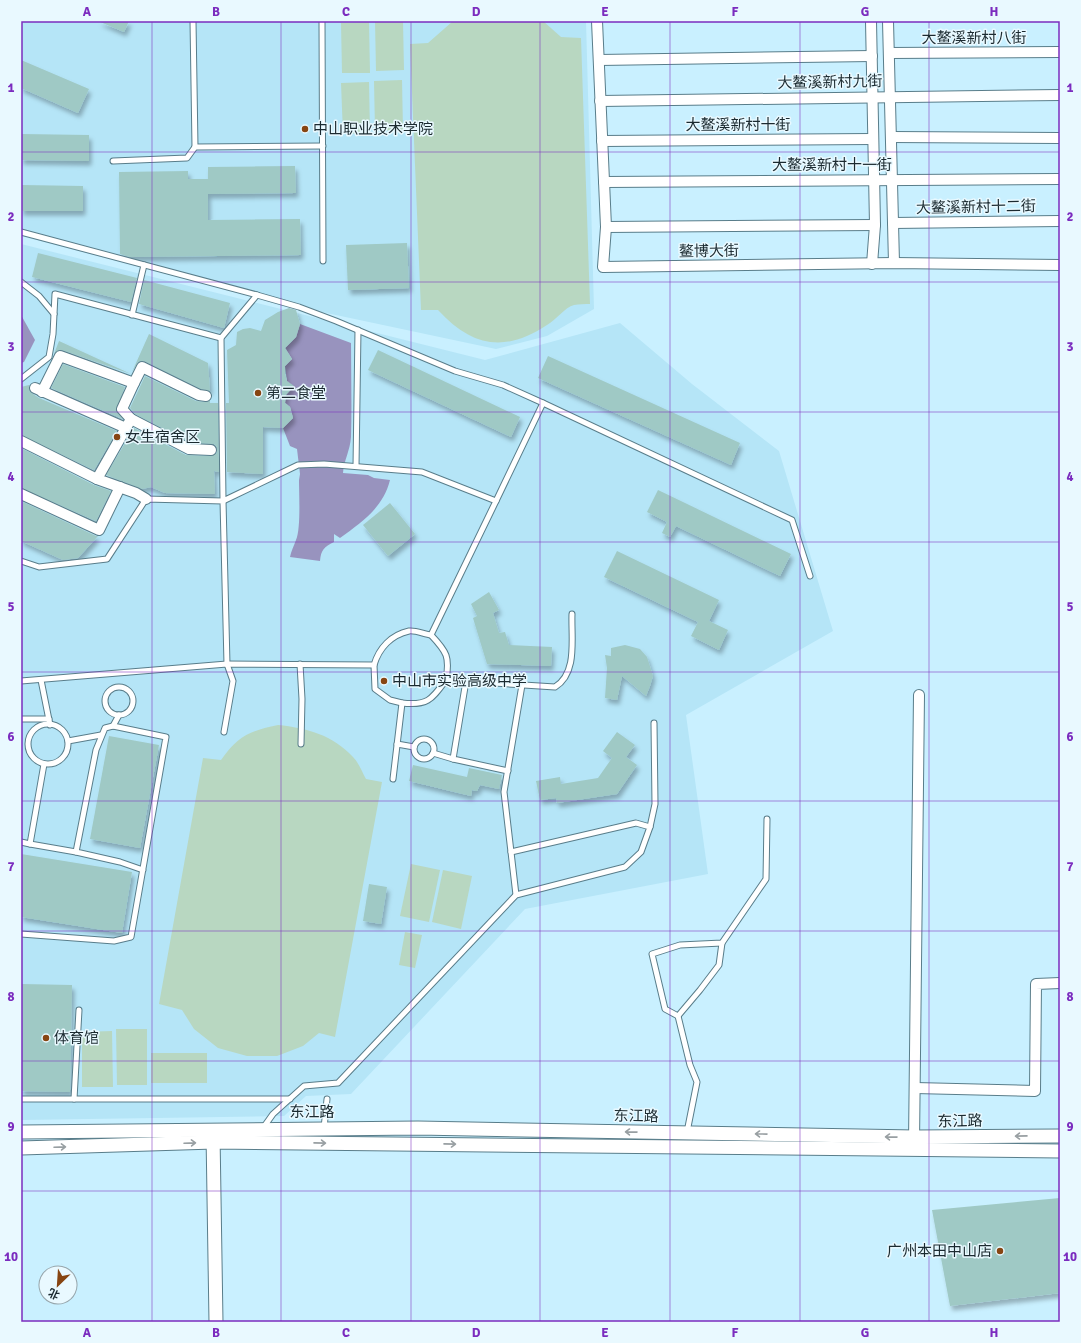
<svg xmlns="http://www.w3.org/2000/svg" width="1081" height="1343" font-family="Signika,'Noto Sans SC',sans-serif">
	<style>
		.built { fill: #b5e5f7 }
		.green { fill: #b8d7c1 }
		.water { fill: #9893be }
		.building { fill: #9fc9c5; filter: url(#shadow) }
		.lines { fill: none; stroke-linecap: round; stroke-linejoin: round }
		.service-casing { stroke: #597d8a; stroke-width: 7 }
		.minor-casing { stroke: #597d8a; stroke-width: 12 }
		.tertiary-casing { stroke: #597d8a; stroke-width: 15 }
		.service { stroke: #fff; stroke-width: 5 }
		.minor { stroke: #fff; stroke-width: 10 }
		.tertiary { stroke: #fff; stroke-width: 13 }
		.oneway { stroke: #989fa2 }
		.grid { fill: none; stroke: #7b2cbf; stroke-width: 1; stroke-opacity: 0.55 }
		.poi-dot { fill: #874512; stroke: #e9f9ff; stroke-width: 1.5 }
		.labels { text-anchor: middle; dominant-baseline: central; stroke-width: 3; stroke-linejoin: round; paint-order: stroke }
		.street-label { font-size: 15px; fill: #1b2a30; stroke: #e9f9ff }
		.poi-label { font-size: 15px; fill: #1b2a30; stroke: #e9f9ff; text-anchor: start }
		.neatline { fill: none; stroke: #7b2cbf; stroke-width: 1.5 }
		.grid-label { font-size: 13px; text-anchor: middle; font-weight: bold; fill: #7b2cbf }
	</style>
	<defs>
		<filter id="shadow"><feDropShadow dx="2.5" dy="4.5" stdDeviation="2" flood-color="#0004"/></filter>
	</defs>
	<rect width="100%" height="100%" fill="#c9f0ff"/>
	<g class="built">
		<polygon points="21,21 586,21 594,309 547,336 496,349 270,301 21,236"/>
		<polygon points="21,244 485,360 620,323 692,384 779,451 833,631 686,715 708,874 525,909 351,1094 306,1096 284,1116 21,1120"/>
	</g>
	<g class="green">
		<polygon points="375,21 403,21 404,70 376,71"/>
		<path d="M453 21H543L561 37 581 38 590 304C585 304 579 304 574 305 565 307 556 320 547 325 505 353 472 347 438 310H421L410 44 428 43Z"/>
		<polygon points="369,22 370,73 342,73 341,23"/>
		<polygon points="402,80 403,130 375,131 374,81"/>
		<polygon points="369,82 370,133 343,134 341,83"/>
		<path d="M278 725C307 728 333 735 353 757 359 763 362 772 366 779L382 782 335 1037 319 1033 303 1046 277 1056H247L218 1048 194 1029 182 1010 159 1004 203 758 221 760C238 736 249 731 278 725Z"/>
		<polygon points="411,864 440,870 429,922 400,916"/>
		<polygon points="443,870 472,876 461,929 432,922"/>
		<polygon points="405,932 422,935 415,968 399,965"/>
		<polygon points="116,1029 147,1029 147,1085 117,1085"/>
		<polygon points="112,1031 113,1087 82,1087 82,1032"/>
		<rect x="151" y="1053" width="56" height="30"/>
	</g>
	<g class="water">
		<polygon points="21,315 35,340 24,362 21,363"/>
		<path d="M300 324 351 343C351 374 352 406 351 437 350 451 344 460 343 473L368 475 374 478 390 480C383 508 362 522 340 538L334 534V542C324 547 321 550 320 561L290 557C291 551 294 546 296 540 301 529 299 493 299 480L300 474 297 449 290 446 283 428 293 418 290 407 285 403 287 381 285 366 292 359 285 348 296 337Z"/>
	</g>
	<g class="building">
		<polygon points="98,21 129,21 124,32"/>
		<polygon points="21,60 89,89 78,113 21,88"/>
		<polygon points="21,134 89,135 89,161 21,160"/>
		<polygon points="295,166 296,193 208,194 208,220 300,219 301,255 130,257 120,254 119,172 188,171 188,179 208,179 208,167"/>
		<polygon points="21,185 83,186 83,211 21,211"/>
		<polygon points="407,243 409,288 348,290 346,245"/>
		<polygon points="38,253 137,278 131,302 32,277"/>
		<polygon points="144,280 230,303 224,328 139,304"/>
		<polygon points="289,308 296,310 300,324 296,337 285,348 292,359 285,366 285,374 287,381 294,386 286,395 285,403 290,407 293,418 283,428 263,427 263,474 227,472 226,403 229,403 227,350 236,345 237,332 243,329 250,328 261,331 265,320 278,312"/>
		<polygon points="149,334 208,363 210,391 201,389 144,361 138,362 132,372"/>
		<polygon points="59,341 131,374 62,350 57,351 54,354"/>
		<polygon points="378,350 520,417 511,437 368,370"/>
		<polygon points="548,356 740,443 731,465 538,378"/>
		<polygon points="63,364 125,387 116,410 123,419 51,388"/>
		<polygon points="145,376 196,401 205,402 210,401 210,403 218,403 219,472 214,471 215,494 165,493 151,487 142,489 106,475 134,428 186,455 211,456 217,453 217,447 214,444 191,443 135,414 130,408"/>
		<polygon points="29,385 30,392 39,398 117,431 94,470 21,435 21,387"/>
		<polygon points="21,448 94,485 111,491 96,521 21,488"/>
		<polygon points="658,490 791,554 780,576 676,526 670,537 662,533 667,522 647,512"/>
		<polygon points="21,501 96,536 98,536 78,558 63,560 21,541"/>
		<polygon points="390,503 415,534 388,556 363,525"/>
		<polygon points="617,551 719,600 709,621 728,630 719,650 691,636 698,622 604,577"/>
		<polygon points="489,592 499,610 493,613 499,633 505,632 509,645 552,647 551,666 487,664 473,618 477,616 471,604"/>
		<polygon points="625,645 640,649 647,657 653,676 650,686 646,696 622,676 617,700 605,698 607,668 605,655 611,656 611,648"/>
		<polygon points="617,732 635,745 626,757 637,765 617,794 557,803 556,798 540,800 536,781 560,777 561,784 598,778 612,758 603,751"/>
		<polygon points="109,736 159,745 140,848 90,839"/>
		<polygon points="413,765 467,777 469,768 502,775 499,789 480,785 477,791 472,790 471,796 409,781"/>
		<polygon points="21,854 132,872 122,933 21,917"/>
		<polygon points="369,884 387,887 381,924 363,921"/>
		<polygon points="21,984 72,985 70,1092 21,1091"/>
		<polygon points="1060,1198 1060,1293 950,1306 932,1210"/>
	</g>
	<g class="lines">
		<defs>
			<g id="service">
				<polyline points="193,21 195,147"/>
				<polyline points="322,21 323,261"/>
				<polyline points="113,161 187,158 195,147 323,146"/>
				<path d="M21 232 257 295 221 338 223 501 298 465 324 464 422 472 496 501 431 635C424 634 415 630 409 631 391 635 379 648 374 665L227 664 21 681"/>
				<polyline points="21,282 39,296 54,314"/>
				<polyline points="257,295 299,307 336,321 455,371 503,385 543,403"/>
				<polyline points="132,315 144,265"/>
				<polyline points="21,379 49,357 53,334 55,294 221,338"/>
				<polyline points="356,466 358,330"/>
				<polyline points="496,501 543,403 792,520 810,576"/>
				<polyline points="21,561 39,567 107,559 146,499 223,501 227,664 233,681 224,732"/>
				<path d="M431 635C447 652 450 657 446 680L555 687C578 673 571 638 572 614"/>
				<polyline points="300,664 302,699 301,744"/>
				<polyline points="374,665 375,689 390,700 402,703 393,779"/>
				<polyline points="41,680 50,725"/>
				<polyline points="466,681 453,759 508,771"/>
				<circle cx="119" cy="701" r="14"/>
				<path d="M402 703C428 706 432 699 446 680"/>
				<polyline points="21,719 49,719"/>
				<circle cx="48" cy="744" r="20"/>
				<polyline points="113,726 119,715"/>
				<circle cx="424" cy="749" r="10"/>
				<polyline points="68,741 101,735"/>
				<polyline points="397,744 414,747"/>
				<polyline points="433,753 453,759"/>
				<polyline points="44,764 30,844 76,852"/>
				<polyline points="650,827 655,804 654,723"/>
				<polyline points="21,842 30,844"/>
				<polyline points="516,895 504,792 522,685"/>
				<polyline points="21,934 114,941 131,937 166,737 113,726 105,728 96,750 76,852 120,862 143,870"/>
				<polyline points="678,1016 700,990 719,965 722,943"/>
				<polyline points="21,1099 290,1099"/>
				<polyline points="74,1099 79,1010"/>
				<polyline points="263,1128 273,1114 304,1086 338,1083 516,895 625,867 641,852 650,827 636,823 511,852"/>
				<polyline points="324,1128 327,1099"/>
				<polyline points="687,1132 697,1082 690,1065 678,1016 665,1009 652,954 680,945 722,943 766,879 767,819"/>
			</g>
			<g id="minor">
				<polyline points="597,21 606,227 603,267 894,263 1060,265"/>
				<polyline points="871,21 875,225 872,264"/>
				<polyline points="888,21 894,263"/>
				<polyline points="889,53 1060,52"/>
				<polyline points="599,60 872,56"/>
				<polyline points="600,101 1060,95"/>
				<polyline points="891,137 1060,138"/>
				<polyline points="602,141 873,139"/>
				<polyline points="604,182 1060,179"/>
				<polyline points="893,223 1060,221"/>
				<polyline points="606,227 875,225"/>
				<polyline points="35,388 126,428"/>
				<polyline points="42,392 60,356 134,383 142,367 199,395 206,396"/>
				<polyline points="131,419 122,409 134,383"/>
				<polyline points="21,441 97,479"/>
				<polyline points="21,494 99,530 120,487"/>
				<polyline points="146,499 136,493 97,479 131,419 189,449 211,450"/>
				<polyline points="915,1088 1035,1091 1036,984 1060,983"/>
				<polyline points="914,1143 919,695"/>
			</g>
			<g id="tertiary">
				<polyline points="21,1132 418,1128 915,1137 1060,1136"/>
				<polyline points="213,1134 216,1322"/>
				<polyline points="21,1148 214,1142 1060,1151"/>
			</g>
		</defs>
		<use href="#service" class="service-casing"/>
		<use href="#minor" class="minor-casing"/>
		<use href="#tertiary" class="tertiary-casing"/>
		<use href="#service" class="service"/>
		<use href="#minor" class="minor"/>
		<use href="#tertiary" class="tertiary"/>
	</g>
	<defs><path id="oneway-shaft" d="M-6 0H5M1.5-3L5.5 0L1.5 3" fill="none" stroke-width="1.6" stroke-linecap="round" stroke-linejoin="round"/></defs>
	<g class="oneway">
		<use href="#oneway-shaft" transform="translate(631 1132) rotate(-179)"/>
		<use href="#oneway-shaft" transform="translate(761 1134) rotate(-179)"/>
		<use href="#oneway-shaft" transform="translate(1021 1136) rotate(179)"/>
		<use href="#oneway-shaft" transform="translate(891 1137) rotate(-179)"/>
		<use href="#oneway-shaft" transform="translate(190 1143) rotate(-2)"/>
		<use href="#oneway-shaft" transform="translate(320 1143) rotate(1)"/>
		<use href="#oneway-shaft" transform="translate(450 1144) rotate(1)"/>
		<use href="#oneway-shaft" transform="translate(60 1147) rotate(-2)"/>
	</g>
	<path class="grid" d="M152 21V1322M281 21V1322M411 21V1322M540 21V1322M670 21V1322M800 21V1322M929 21V1322M21 152H1060M21 282H1060M21 412H1060M21 542H1060M21 672H1060M21 801H1060M21 931H1060M21 1061H1060M21 1191H1060"/>
	<g class="poi-dot">
		<circle cx="305" cy="129" r="4"/>
		<circle cx="258" cy="393" r="4"/>
		<circle cx="117" cy="437" r="4"/>
		<circle cx="384" cy="681" r="4"/>
		<circle cx="46" cy="1038" r="4"/>
		<circle cx="1000" cy="1251" r="4"/>
	</g>
	<g class="labels">
		<g class="street-label">
			<text x="974" y="38">大鳌溪新村八街</text>
			<text transform="translate(830 82) rotate(-1)">大鳌溪新村九街</text>
			<text x="738" y="125">大鳌溪新村十街</text>
			<text x="832" y="165">大鳌溪新村十一街</text>
			<text transform="translate(976 207) rotate(-1)">大鳌溪新村十二街</text>
			<text transform="translate(709 251) rotate(-1)">鳌博大街</text>
			<text x="312" y="1112">东江路</text>
			<text transform="translate(636 1116) rotate(1)">东江路</text>
			<text transform="translate(960 1121) rotate(-1)">东江路</text>
		</g>
		<g class="poi-label">
			<text x="313" y="129">中山职业技术学院</text>
			<text x="266" y="393">第二食堂</text>
			<text x="125" y="437">女生宿舍区</text>
			<text x="392" y="681">中山市实验高级中学</text>
			<text x="54" y="1038">体育馆</text>
			<text x="992" y="1251" text-anchor="end">广州本田中山店</text>
		</g>
	</g>
	<rect width="1081" height="1343" fill="none" stroke="#e9f9ff" stroke-width="44"/>
	<g transform="translate(58 1285) rotate(205)"><circle r="19" fill="#e9f9ff" stroke="#97a6ac"/>
	<path d="M0-3L7 15L0 10L-7 15Z" fill="#874512"/>
	<text y="-6" font-size="11" font-weight="bold" text-anchor="middle" fill="#1b2a30">北</text>
	</g>
	<rect x="22" y="22" width="1037" height="1299" class="neatline"/>
	<g class="grid-label">
		<text x="87" y="16">A</text>
		<text x="216" y="16">B</text>
		<text x="346" y="16">C</text>
		<text x="476" y="16">D</text>
		<text x="605" y="16">E</text>
		<text x="735" y="16">F</text>
		<text x="865" y="16">G</text>
		<text x="994" y="16">H</text>
		<text x="11" y="92">1</text>
		<text x="1070" y="92">1</text>
		<text x="11" y="221">2</text>
		<text x="1070" y="221">2</text>
		<text x="11" y="351">3</text>
		<text x="1070" y="351">3</text>
		<text x="11" y="481">4</text>
		<text x="1070" y="481">4</text>
		<text x="11" y="611">5</text>
		<text x="1070" y="611">5</text>
		<text x="11" y="741">6</text>
		<text x="1070" y="741">6</text>
		<text x="11" y="871">7</text>
		<text x="1070" y="871">7</text>
		<text x="11" y="1001">8</text>
		<text x="1070" y="1001">8</text>
		<text x="11" y="1131">9</text>
		<text x="1070" y="1131">9</text>
		<text x="11" y="1261">10</text>
		<text x="1070" y="1261">10</text>
		<text x="87" y="1337">A</text>
		<text x="216" y="1337">B</text>
		<text x="346" y="1337">C</text>
		<text x="476" y="1337">D</text>
		<text x="605" y="1337">E</text>
		<text x="735" y="1337">F</text>
		<text x="865" y="1337">G</text>
		<text x="994" y="1337">H</text>
	</g>
</svg>
